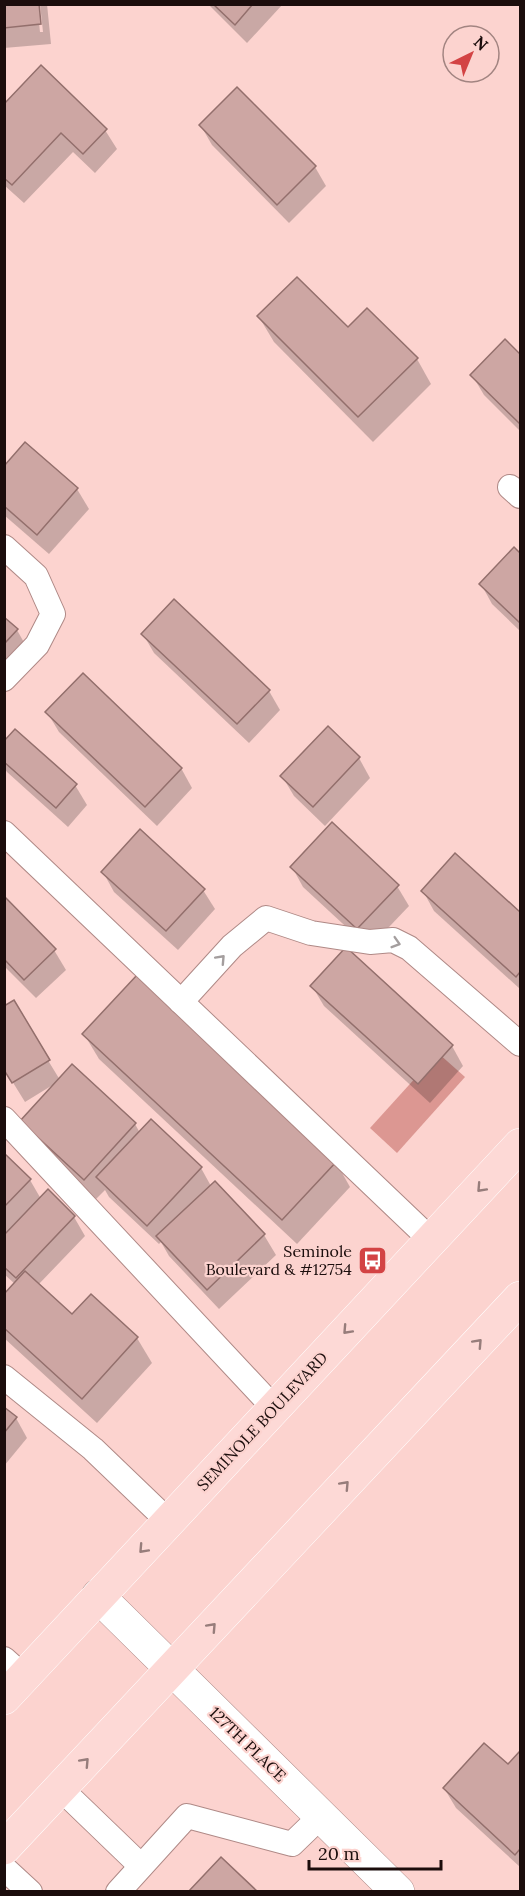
<svg xmlns="http://www.w3.org/2000/svg" width="525" height="1896" font-family="Lora,serif">
	<style>
		.green { fill: #dc9792 }
		.shadow { fill: #0003 }
		.building { fill: #cda6a3; stroke: #936f6c; stroke-width: 1.5 }
		.lines { fill: none; stroke-linecap: round; stroke-linejoin: round }
		.lane-casing { stroke: #af8986; stroke-width: 26 }
		.street-casing { stroke: #af8986; stroke-width: 34 }
		.primary-casing { stroke: #fff; stroke-width: 34 }
		.lane { stroke: #fff; stroke-width: 24 }
		.street { stroke: #fff; stroke-width: 33 }
		.primary { stroke: #fdd9d6; stroke-width: 33 }
		.oneway { stroke: #a49e9e }
		.oneway2 { stroke: #977d7b }
		.labels { text-anchor: middle; dominant-baseline: central; stroke-width: 4.5; stroke-linejoin: round; paint-order: stroke }
		.poi-label { font-size: 16px; fill: #1b0d0c; stroke: #fcd3cf; text-anchor: end }
		.street-label { font-size: 16px; fill: #1b0d0c; stroke: #fcd3cf }
	</style>
	<rect width="100%" height="100%" fill="#fcd3cf"/>
	<polygon class="green" points="438,1053 465,1077 397,1153 370,1128"/>
	<g class="shadow">
		<polygon points="4,4 37,4 40,32 43,32 40,4 47,4 51,44 4,48"/>
		<polygon points="208,4 283,4 247,43"/>
		<polygon points="4,106 105,130 117,149 95,173 73,152 24,203 4,185"/>
		<polygon points="201,126 315,167 326,186 289,223 212,145"/>
		<polygon points="259,317 348,330 417,359 431,384 373,442 274,342"/>
		<polygon points="505,341 520,356 520,431 484,395 472,375"/>
		<polygon points="26,444 77,489 89,509 49,554 4,515 4,469"/>
		<polygon points="514,549 520,555 520,631 492,604 481,584"/>
		<polygon points="4,619 17,630 31,655 4,684"/>
		<polygon points="143,634 269,691 280,710 249,743 154,653"/>
		<polygon points="47,712 181,768 192,788 157,826 59,732"/>
		<polygon points="328,728 359,758 370,778 325,826 294,796 282,776"/>
		<polygon points="4,743 75,785 87,805 68,827 7,772 4,767"/>
		<polygon points="455,855 520,914 520,989 434,911 423,891"/>
		<polygon points="292,867 397,886 409,906 369,948 303,887"/>
		<polygon points="103,872 203,890 215,909 178,950 114,892"/>
		<polygon points="4,898 54,950 66,970 36,998 4,966"/>
		<polygon points="312,986 452,1046 463,1066 430,1103 324,1006"/>
		<polygon points="13,1003 60,1080 72,1066 135,1124 140,1133 201,1168 211,1186 215,1183 264,1235 276,1255 219,1309 169,1256 161,1242 159,1244 109,1197 105,1190 96,1199 34,1141 56,1083 25,1102 4,1068"/>
		<polygon points="84,1034 336,1162 350,1187 297,1244 99,1059"/>
		<polygon points="4,1155 30,1180 41,1199 74,1217 85,1236 38,1285 72,1316 137,1338 152,1363 97,1423 4,1338 4,1296 15,1284 4,1274"/>
		<polygon points="4,1409 16,1418 27,1438 4,1466"/>
		<polygon points="520,1753 520,1867 456,1808 444,1788 509,1766"/>
	</g>
	<g class="building">
		<polygon points="4,4 39,4 41,24 4,28"/>
		<polygon points="213,4 253,4 235,25"/>
		<polygon points="41,65 107,129 83,154 61,133 12,185 4,178 4,104"/>
		<polygon points="237,87 316,166 277,205 199,125"/>
		<polygon points="297,277 348,327 367,308 418,358 358,417 257,316"/>
		<polygon points="505,339 520,354 520,424 470,375"/>
		<polygon points="25,442 78,488 37,535 4,506 4,466"/>
		<polygon points="514,547 520,553 520,623 479,584"/>
		<polygon points="174,599 270,690 237,724 141,634"/>
		<polygon points="4,617 18,629 4,644"/>
		<polygon points="83,673 182,768 145,807 45,712"/>
		<polygon points="328,726 360,757 313,807 280,776"/>
		<polygon points="15,729 77,784 56,808 4,762 4,741"/>
		<polygon points="332,822 399,885 357,929 290,867"/>
		<polygon points="140,829 205,889 166,931 101,872"/>
		<polygon points="455,853 520,912 520,972 516,977 421,891"/>
		<polygon points="4,896 56,949 24,980 4,959"/>
		<polygon points="346,947 453,1045 418,1084 310,986"/>
		<polygon points="137,975 337,1161 282,1220 82,1034"/>
		<polygon points="14,1000 50,1060 12,1083 4,1070 4,1006"/>
		<polygon points="72,1064 136,1123 84,1180 20,1121"/>
		<polygon points="151,1119 202,1167 147,1226 96,1177"/>
		<polygon points="4,1153 31,1179 4,1207"/>
		<polygon points="215,1181 265,1234 207,1290 156,1236"/>
		<polygon points="48,1189 75,1216 16,1278 4,1267 4,1235"/>
		<polygon points="25,1271 72,1314 91,1294 138,1337 82,1399 4,1328 4,1294"/>
		<polygon points="4,1407 17,1417 4,1433"/>
		<polygon points="484,1743 508,1764 520,1751 520,1849 515,1855 443,1788"/>
		<polygon points="221,1857 258,1892 188,1892"/>
	</g>
	<g class="lines">
		<defs>
			<g id="lane">
				<polyline points="510,487 520,496"/>
				<polyline points="4,547 36,576 53,614 37,645 4,679"/>
				<polyline points="4,833 431,1240"/>
				<polyline points="181,1002 232,946 266,918 311,933 370,942 393,940 409,948 520,1044"/>
				<polyline points="4,1119 274,1408"/>
				<polyline points="4,1377 93,1449 168,1521"/>
				<polyline points="4,1659 24,1677"/>
				<polyline points="60,1788 141,1866"/>
				<polyline points="4,1868 30,1892"/>
				<polyline points="118,1892 187,1816 292,1844 321,1816"/>
			</g>
			<polyline id="street" points="98,1596 398,1892"/>
			<g id="primary">
				<polyline points="4,1698 520,1145"/>
				<polyline points="4,1848 520,1298"/>
			</g>
		</defs>
		<use href="#lane" class="lane-casing"/>
		<use href="#street" class="street-casing"/>
		<use href="#primary" class="primary-casing"/>
		<use href="#lane" class="lane"/>
		<use href="#street" class="street"/>
		<use href="#primary" class="primary"/>
	</g>
	<defs><path id="oneway-chevron" d="M-2-3.5L2.5 0L-2 3.5" fill="none" stroke-width="1.6" stroke-linecap="round" stroke-linejoin="round" transform="scale(1.5)"/></defs>
	<g class="oneway">
		<use href="#oneway-chevron" transform="translate(396 943) rotate(17)"/>
		<use href="#oneway-chevron" transform="translate(221 959) rotate(-47)"/>
	</g>
	<g class="oneway2">
		<use href="#oneway-chevron" transform="translate(481 1188) rotate(133)"/>
		<use href="#oneway-chevron" transform="translate(347 1330) rotate(133)"/>
		<use href="#oneway-chevron" transform="translate(478 1343) rotate(-47)"/>
		<use href="#oneway-chevron" transform="translate(345 1485) rotate(-47)"/>
		<use href="#oneway-chevron" transform="translate(143 1549) rotate(133)"/>
		<use href="#oneway-chevron" transform="translate(212 1627) rotate(-47)"/>
		<use href="#oneway-chevron" transform="translate(85 1762) rotate(-47)"/>
	</g>
	<defs>
		<symbol id="bus-square" viewBox="-11 -11 22 22"><rect x="-9" y="-9" width="18" height="18" rx="4" fill="#d34344" stroke="#fcd3cf"/><path d="M-5-6H5V4H4V6H2V4H-2V6H-4V4H-5ZM-3.5-4V0h7V-4ZM-3.5 1.2v1.5H-2V1.2ZM2 1.2v1.5H3.5V1.2Z" fill="#fff"/></symbol>
	</defs>
	<g fill-rule="evenodd">
		<use href="#bus-square" x="356" y="1244" width="33" height="33"/>
	</g>
	<g class="labels">
		<g class="poi-label">
			<text x="352" y="1251">Seminole<tspan x="352" dy="18">Boulevard &amp; #12754</tspan></text>
		</g>
		<g class="street-label">
			<text transform="translate(262 1421) rotate(-47)">SEMINOLE BOULEVARD</text>
			<text transform="translate(248 1744) rotate(44)">127TH PLACE</text>
		</g>
	</g>
	<rect width="525" height="1896" fill="none" stroke="#1b0d0c" stroke-width="12"/>
	<g transform="translate(471 54) rotate(43)"><circle r="28" fill="#fcd3cf" stroke="#a28481" stroke-width="1.5"/>
	<path d="M0-4.5L10 22L0 15L-10 22Z" fill="#d34344"/>
	<text y="-9" font-size="16" font-weight="bold" text-anchor="middle" fill="#1b0d0c">N</text>
	</g>
	<path d="M309 1860v9h132v-9" fill="none" stroke="#1b0d0c" stroke-width="3"/>
	<text x="318" y="1860" font-size="18" fill="#1b0d0c" stroke="#fcd3cf" stroke-width="4.5" paint-order="stroke">20 m</text>
</svg>
